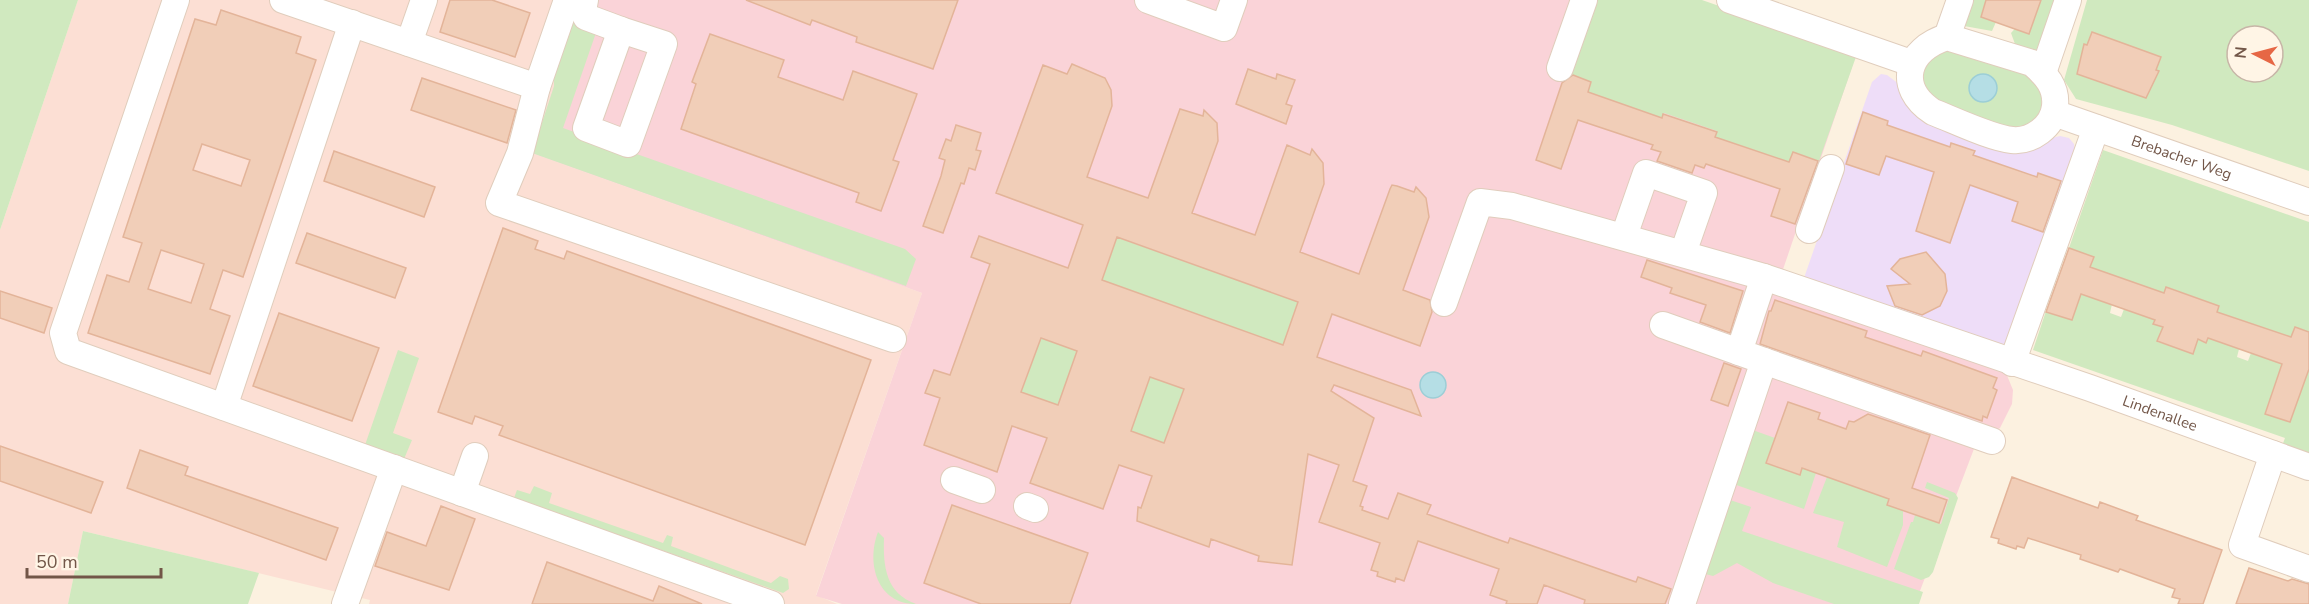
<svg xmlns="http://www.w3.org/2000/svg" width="2309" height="604" font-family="'Nunito Sans',sans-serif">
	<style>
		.commercial { fill: #fcdfd4 }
		.education { fill: #eeddf8 }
		.medical { fill: #fad3d8 }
		.green { fill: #d0e9bf; fill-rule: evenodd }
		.water { fill: #b5dee5; stroke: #9cced6; stroke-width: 1.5 }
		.building { fill: #f1ceb8; stroke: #e3b499; stroke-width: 1.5; fill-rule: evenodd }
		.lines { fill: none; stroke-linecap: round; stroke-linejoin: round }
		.minor-casing { stroke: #e0cdbc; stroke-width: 28 }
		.minor { stroke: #fff; stroke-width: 26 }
		.labels { text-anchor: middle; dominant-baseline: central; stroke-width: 5; stroke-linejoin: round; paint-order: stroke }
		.street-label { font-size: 15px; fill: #725648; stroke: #fff5e6 }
	</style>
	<rect width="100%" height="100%" fill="#fcf1e0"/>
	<polygon class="commercial" points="78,0 577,0 554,66 554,86 532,153 922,293 816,595 837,604 369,604 370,600 83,531 68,604 0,604 0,230"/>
	<polygon class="education" points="1881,74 1887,75 1899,84 2052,138 2060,136 2069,138 2074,144 2075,151 2007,346 1804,278 1872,82"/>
	<polygon class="medical" points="577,0 1670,0 1853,64 1777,287 2004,368 2013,390 2012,404 2000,428 1989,435 1980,433 1915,604 842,604 816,596 922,293 532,153 554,86 554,67"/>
	<g class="green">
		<polygon points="0,0 78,0 0,230"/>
		<polygon points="1588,0 1702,0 1857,54 1819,161 1793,152 1789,162 1715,137 1717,131 1664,113 1662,118 1588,92 1591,82 1563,72"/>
		<polygon points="1965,0 1986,0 1981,17 1996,22 1992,31 1964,26"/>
		<polygon points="2041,0 2065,0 2043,55 2015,44 2011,33"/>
		<path d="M2087 0H2309V171L2172 125 2076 99 2064 80ZM2237 36H2273V72H2237Z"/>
		<polygon points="571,18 598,27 563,128 905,249 916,259 906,286 532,153 554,86 554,67"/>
		<path d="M1949 49 2028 74C2052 96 2044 126 2010 129 1985 120 1918 108 1924 73 1926 59 1938 52 1949 49Z"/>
		<polygon points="2103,150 2309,222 2309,332 2295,327 2291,337 2217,312 2219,306 2167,287 2164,293 2090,267 2093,257 2069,248"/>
		<path d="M1113 236 1302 303C1295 316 1282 332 1287 347L1097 279Z"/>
		<polygon points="2081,294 2112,304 2110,313 2121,317 2124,309 2155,320 2153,324 2163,327 2158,342 2192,353 2198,339 2206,342 2208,338 2239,349 2237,357 2248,361 2251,353 2282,364 2265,413 2290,422 2309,369 2309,456 2282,446 2285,438 2033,350 2046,311 2072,320"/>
		<polygon points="1042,335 1077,351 1055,413 1018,401"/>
		<polygon points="398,350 419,358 393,433 412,440 404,459 365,445"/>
		<polygon points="1150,377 1184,389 1161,451 1128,439"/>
		<polygon points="1747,428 1775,438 1767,463 1799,475 1802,468 1816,473 1804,509 1728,482"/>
		<polygon points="1827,477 1889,499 1903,511 1903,525 1887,567 1837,547 1844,522 1813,513"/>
		<polygon points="1927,482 1955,493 1958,498 1933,572 1929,577 1921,580 1894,569 1911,522 1913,522 1915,515 1941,524 1949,498 1925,488"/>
		<polygon points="534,486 552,493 549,503 663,543 667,535 673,537 671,546 771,583 780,576 788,579 789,589 783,593 514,498 517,490 530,494"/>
		<polygon points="1724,498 1751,507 1742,531 1923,592 1919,604 1834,604 1773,583 1737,563 1713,576 1698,572"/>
		<polygon points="83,531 259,573 248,604 68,604"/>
		<path d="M878 532 884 538C883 567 886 593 916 604 877 604 866 563 878 532Z"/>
	</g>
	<g class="water">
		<circle cx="1983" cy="88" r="14"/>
		<circle cx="1433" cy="385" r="13"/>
	</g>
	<g class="building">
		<polygon points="450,0 492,0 530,13 515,57 440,32"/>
		<polygon points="746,0 958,0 933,69 856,42 857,37 812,20 810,25"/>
		<polygon points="1986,0 2041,0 2029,34 1981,17"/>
		<path d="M221 10 301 37 296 53 316 60 243 277 223 270 210 309 230 316 210 374 88 333 107 275 129 282 142 243 123 237 195 19 216 25ZM202 144 250 160 241 186 193 170ZM161 250 204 264 191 303 148 289Z"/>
		<polygon points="2092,32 2161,57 2156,70 2159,71 2146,98 2077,74 2084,44 2087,45"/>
		<polygon points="710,34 784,60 778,77 843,100 853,71 917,94 893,160 899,162 881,211 856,202 859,193 681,129 696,84 692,82"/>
		<path d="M1072 64 1105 78 1111 90 1112 106 1087 177 1148 198 1180 109 1203 116 1204 110 1217 123 1218 141 1192 213 1255 235 1287 145 1310 155 1312 149 1323 163 1324 184 1300 252 1359 274 1390 189 1392 185 1397 186 1414 192 1416 187 1426 198 1429 217 1403 290 1430 300 1432 312 1420 346 1332 314 1317 357 1411 390 1421 416 1334 385 1331 391 1374 418 1353 481 1367 486 1360 506 1363 507 1362 510 1388 519 1398 493 1431 505 1427 514 1508 543 1510 538 1636 582 1638 577 1671 589 1665 604H1584L1585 600 1544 585 1537 604H1506L1507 601 1490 595 1499 569 1418 541 1404 581 1396 578 1395 582 1377 576 1378 572 1371 570 1380 543 1319 522 1339 465 1308 454 1292 565 1258 561 1259 556 1211 539 1209 547 1137 521 1138 507 1141 508 1152 476 1119 465 1103 509 1030 483 1047 438 1012 426 997 472 924 445 940 398 925 393 934 370 950 375 990 264 971 257 979 236 1068 268 1083 225 996 193 1043 65 1067 74ZM1117 237 1298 302 1283 345 1102 280ZM1041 338 1077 351 1058 405 1021 392ZM1150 377 1184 389 1164 443 1131 431Z"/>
		<polygon points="1248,69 1276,79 1277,74 1295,80 1286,104 1292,106 1286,124 1236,104"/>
		<polygon points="1573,75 1591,82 1588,92 1662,118 1663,114 1717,132 1715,137 1789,162 1793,152 1818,161 1795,224 1771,216 1780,189 1706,164 1704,168 1695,165 1692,173 1657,161 1661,152 1651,149 1653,145 1578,120 1561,169 1536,160 1562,83"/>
		<polygon points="422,78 516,110 507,143 411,110"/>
		<polygon points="1863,112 1888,121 1887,125 1950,147 1951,143 1975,151 1973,155 2037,177 2038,173 2061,181 2043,232 2012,221 2018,202 1970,185 1950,243 1916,231 1934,172 1886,156 1879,175 1846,164"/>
		<polygon points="956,125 981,133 976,150 981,151 975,170 969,168 964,184 961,183 943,233 923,226 941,176 945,160 939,158 943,147 946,139 951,141"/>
		<polygon points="334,151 435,187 424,217 324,181"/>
		<polygon points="503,228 538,241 535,249 564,259 567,251 871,360 805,545 499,435 503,426 475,416 472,424 438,412"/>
		<polygon points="307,233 406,268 395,298 296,263"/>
		<polygon points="2069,248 2094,257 2090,267 2164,293 2166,287 2219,306 2217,312 2291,337 2295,327 2309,332 2309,369 2290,422 2265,414 2282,364 2208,338 2206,343 2198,339 2193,354 2157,341 2163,327 2153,324 2155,320 2081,294 2072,320 2046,312"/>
		<polygon points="1926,252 1945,274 1947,291 1940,306 1922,315 1895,306 1887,286 1910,284 1891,269 1900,259"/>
		<polygon points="1647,260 1743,291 1730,333 1700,322 1706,305 1670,293 1672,288 1641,277"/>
		<polygon points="0,291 52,308 44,333 0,318"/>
		<polygon points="1775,300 1867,331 1865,337 1921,356 1923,351 1997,378 1993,388 1997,390 1987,418 1983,416 1982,421 1760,344 1769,311 1771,311"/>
		<polygon points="279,313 379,348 352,421 253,386"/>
		<polygon points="1724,363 1741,369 1728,406 1711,400"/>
		<polygon points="1788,402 1820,413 1818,419 1846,429 1849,421 1854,422 1868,414 1930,435 1912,488 1947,500 1939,523 1887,505 1889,499 1802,468 1800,475 1766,463"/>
		<polygon points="0,446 103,482 91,513 0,481"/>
		<polygon points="140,450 188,467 185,475 338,528 326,560 127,488"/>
		<polygon points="2012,477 2098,508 2100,502 2138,516 2136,520 2222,550 2203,604 2178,604 2180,599 2172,597 2175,589 2120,569 2118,572 2080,559 2081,555 2028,538 2024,548 2017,546 2016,549 1998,543 1999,539 1991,537"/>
		<polygon points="952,505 1088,553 1070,604 981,604 924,583"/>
		<polygon points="441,506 475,519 449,590 375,566 387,532 426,546"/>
		<polygon points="547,562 653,601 659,586 702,604 532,604"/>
		<polygon points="2249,568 2288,581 2292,579 2309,584 2309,604 2236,604"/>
	</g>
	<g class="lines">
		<defs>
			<g id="minor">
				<polyline points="176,0 63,333 68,351 771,604"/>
				<polyline points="283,0 537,87"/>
				<polyline points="567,0 537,87 520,153 499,203 893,339"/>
				<polyline points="585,0 583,11 586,17 621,30"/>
				<polyline points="1148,0 1224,28 1234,0"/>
				<polyline points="1730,0 1911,63"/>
				<polygon points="621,30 664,44 628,144 586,128"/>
				<path d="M1947 37 2032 63C2046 75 2057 87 2055 106 2053 127 2031 142 2012 140 1991 138 1954 120 1933 112 1895 87 1907 49 1947 37Z"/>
				<polyline points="1947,37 1960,0"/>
				<polyline points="409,43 424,0"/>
				<polyline points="1560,68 1584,0"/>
				<polyline points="2043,73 2068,0"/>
				<path id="s1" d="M2054 113 2309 202"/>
				<polyline points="1809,230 1831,168"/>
				<polyline points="1624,236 1646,173 1704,193 1683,253"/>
				<path id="s2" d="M1444 303 1480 202 1512 206 1764 277 2090 388 2309 467"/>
				<polyline points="1663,325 1739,352"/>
				<polyline points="1764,361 1992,441"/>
				<polyline points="2012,363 2096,128"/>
				<polyline points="224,407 352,23"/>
				<polyline points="2273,454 2242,545 2309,569"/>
				<polyline points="954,480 982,490"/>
				<polyline points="462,493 475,456"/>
				<polyline points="1027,506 1035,509"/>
				<polyline points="345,604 394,468"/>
				<polyline points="1682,604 1764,361 1739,352 1764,277"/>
			</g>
		</defs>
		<use href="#minor" class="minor-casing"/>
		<use href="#minor" class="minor"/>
	</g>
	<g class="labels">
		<g class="street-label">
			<text stroke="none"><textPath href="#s1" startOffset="135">Brebacher Weg</textPath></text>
			<text stroke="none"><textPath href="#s2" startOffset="820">Lindenallee</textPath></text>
		</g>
	</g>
	<g transform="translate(2255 54) rotate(276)"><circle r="28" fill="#fff5e6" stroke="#c7b5a7" stroke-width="1.5"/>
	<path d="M0-4.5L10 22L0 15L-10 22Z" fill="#e66745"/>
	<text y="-9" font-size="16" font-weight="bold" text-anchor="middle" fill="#725648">N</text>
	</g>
	<path d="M27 568v9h134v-9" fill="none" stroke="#725648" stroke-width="3"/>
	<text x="36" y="568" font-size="18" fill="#725648" stroke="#fff5e6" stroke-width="4.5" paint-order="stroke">50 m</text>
</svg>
